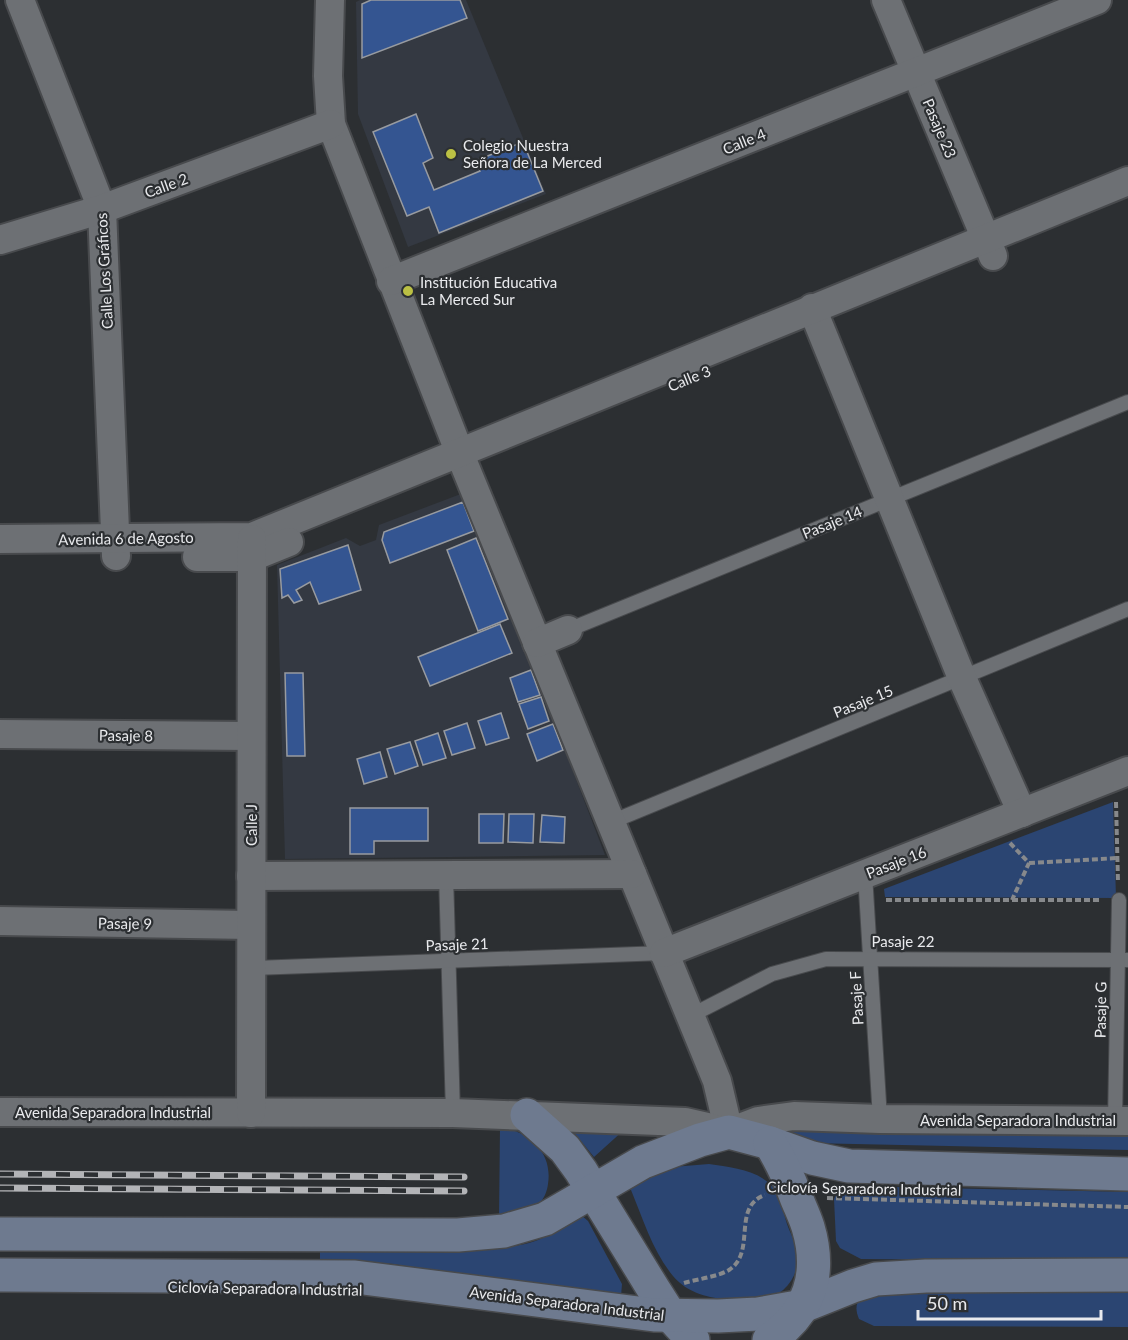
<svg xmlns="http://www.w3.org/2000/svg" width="1128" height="1340" font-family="Lato,sans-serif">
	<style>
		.built { fill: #343942 }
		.green { fill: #2b4572 }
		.building { fill: #345591; stroke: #989ba0; stroke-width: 1.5 }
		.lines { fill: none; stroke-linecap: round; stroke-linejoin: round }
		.lane-casing { stroke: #484a4d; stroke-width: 16 }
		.street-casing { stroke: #484a4d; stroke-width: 32 }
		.secondary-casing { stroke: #484a4d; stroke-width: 36 }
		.path { stroke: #87898c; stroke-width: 4; stroke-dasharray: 6 3; stroke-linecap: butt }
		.lane { stroke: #6d7074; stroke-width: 14 }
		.street { stroke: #6d7074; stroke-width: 28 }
		.secondary { stroke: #6e7a8f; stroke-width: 33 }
		.rail-casing { stroke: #b3b4b7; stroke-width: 7 }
		.rail { stroke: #2c2f32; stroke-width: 4.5; stroke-dasharray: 14; stroke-linecap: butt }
		.poi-dot { fill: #bbc044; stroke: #2c2f32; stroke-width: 2 }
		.labels { text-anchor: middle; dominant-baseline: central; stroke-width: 4.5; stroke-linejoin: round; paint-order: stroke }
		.street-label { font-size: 15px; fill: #e9eaed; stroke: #2c2f32 }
		.poi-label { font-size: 15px; fill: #e9eaed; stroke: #2c2f32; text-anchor: start }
	</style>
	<rect width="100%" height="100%" fill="#2c2f32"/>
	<g class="built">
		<polygon points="360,0 466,0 546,194 408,247 358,114 356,2"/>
		<polygon points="466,492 605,855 285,859 277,565 346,538 360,546 376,540 379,525"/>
	</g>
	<g class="green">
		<polygon points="1113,802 1116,898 885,897 884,889"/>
		<path d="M500 1127C529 1132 553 1152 548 1184 547 1192 544 1199 538 1205 530 1212 510 1215 499 1219Z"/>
		<polygon points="788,1127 1128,1130 1128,1150 808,1143 785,1132"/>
		<polygon points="571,1129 625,1129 594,1157"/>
		<path d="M709 1164C729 1167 753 1169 769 1183 780 1193 783 1211 787 1224 790 1233 795 1241 797 1250 802 1275 783 1299 757 1301 748 1302 739 1300 730 1300 709 1298 687 1293 673 1276 653 1252 643 1219 631 1190L630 1183 648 1169Z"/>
		<polygon points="846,1186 1128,1192 1128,1261 861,1259 840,1248 836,1241 834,1199 838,1191"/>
		<path d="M581 1215 588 1221 622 1284 621 1296 551 1291 394 1264 320 1259V1250H491C503 1248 517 1246 529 1243 548 1238 565 1225 581 1215Z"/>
		<path d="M870 1290 1128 1291V1327L874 1326 859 1319C853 1304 858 1299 870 1290Z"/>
	</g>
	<g class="building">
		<polygon points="371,0 460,0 467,18 362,58 362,4"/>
		<polygon points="416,114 433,158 423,163 434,190 480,171 475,161 523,142 543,191 439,233 429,207 407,216 373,132"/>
		<polygon points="463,502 474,531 390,563 382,540 384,532"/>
		<polygon points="476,538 508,619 478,631 447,550"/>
		<polygon points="348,545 361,590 319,604 310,582 296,590 302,600 294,603 288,595 282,598 280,569"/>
		<polygon points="500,624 512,653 430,686 418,657"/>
		<polygon points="531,670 540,695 518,702 510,678"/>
		<polygon points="285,673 303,673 305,756 287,756"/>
		<polygon points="541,697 549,721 528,729 519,704"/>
		<polygon points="501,713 509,738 486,745 478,721"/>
		<polygon points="467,723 475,748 452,755 444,731"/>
		<polygon points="553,724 563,750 537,761 527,734"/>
		<polygon points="438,733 446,758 423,765 415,741"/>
		<polygon points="410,742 418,766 395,774 387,749"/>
		<polygon points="380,752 387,777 364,784 357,759"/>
		<polygon points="350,808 428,808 428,841 374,841 374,854 350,854"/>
		<polygon points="479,814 504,814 503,843 479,843"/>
		<polygon points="509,814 534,814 533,843 508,842"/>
		<polygon points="542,815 565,817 564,843 540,842"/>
	</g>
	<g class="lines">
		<defs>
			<g id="lane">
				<polyline points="568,630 1128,402"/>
				<polyline points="611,822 1128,609"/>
				<polyline points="865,874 880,1119"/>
				<polyline points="446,875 453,1113"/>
				<polyline points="251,968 664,953"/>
				<polyline points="690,1016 772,974 826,959 1128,960"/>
				<polyline points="1115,1121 1119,900"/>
			</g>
			<g id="street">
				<polyline points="20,0 102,209 116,556"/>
				<polyline points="330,0 328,76 331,124 466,469 717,1081 729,1132"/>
				<polyline points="886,0 993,256"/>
				<polyline points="0,240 102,209 331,124"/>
				<polyline points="391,281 1097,0"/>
				<polyline points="812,308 962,678 1022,813"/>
				<polyline points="0,539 252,537 1128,181"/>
				<polyline points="197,557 252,557 289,542"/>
				<polyline points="537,643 568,630"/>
				<polyline points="0,734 251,736"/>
				<polyline points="251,876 632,874"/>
				<polyline points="0,921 251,925"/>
				<polyline points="664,953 1128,771"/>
				<polyline points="0,1112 453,1113 685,1122 729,1132 758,1121 794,1116 880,1119 1128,1121"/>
				<polyline points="251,1113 252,539"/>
			</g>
			<g id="secondary">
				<polyline points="527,1115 565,1149 581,1171 654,1290 670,1315 693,1340"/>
				<polyline points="0,1234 458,1235 504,1231 545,1219 643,1162 700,1140 729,1132 770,1143 812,1158 849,1166 1128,1174"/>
				<polyline points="0,1275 355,1277 654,1315 718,1316 758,1314 803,1306 853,1286 876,1279 926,1276 1128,1275"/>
				<path d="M769 1340C810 1313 822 1274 808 1227 805 1217 800 1207 796 1197 789 1178 781 1161 770 1143"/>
			</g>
		</defs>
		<use href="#lane" class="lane-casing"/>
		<use href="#street" class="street-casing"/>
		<use href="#secondary" class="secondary-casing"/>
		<g class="path">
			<polyline points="1116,802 1118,882"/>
			<polyline points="1010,843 1029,863 1012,900"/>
			<polyline points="1029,863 1118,858"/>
			<polyline points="886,900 1100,900"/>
			<polyline points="827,1198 1128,1207"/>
			<path d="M684 1283C697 1279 717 1277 729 1270 757 1252 731 1207 765 1195"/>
		</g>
		<use href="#lane" class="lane"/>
		<use href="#street" class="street"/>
		<use href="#secondary" class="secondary"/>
		<defs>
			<g id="rail">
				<polyline points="0,1174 464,1177"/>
				<polyline points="0,1188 464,1191"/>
			</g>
		</defs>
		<use href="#rail" class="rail-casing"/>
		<use href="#rail" class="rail"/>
	</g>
	<g class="poi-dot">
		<circle cx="451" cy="154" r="6"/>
		<circle cx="408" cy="291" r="6"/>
	</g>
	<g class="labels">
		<g class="street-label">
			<text transform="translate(940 128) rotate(67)">Pasaje 23</text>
			<text transform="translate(744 141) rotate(-22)">Calle 4</text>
			<text transform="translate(166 185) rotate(-20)">Calle 2</text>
			<text transform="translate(104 271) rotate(-93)">Calle Los Gráficos</text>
			<text transform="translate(689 378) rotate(-22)">Calle 3</text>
			<text transform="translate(832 522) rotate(-22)">Pasaje 14</text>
			<text transform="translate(126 538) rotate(-1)">Avenida 6 de Agosto</text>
			<text transform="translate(863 701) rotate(-22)">Pasaje 15</text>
			<text transform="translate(126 735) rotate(1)">Pasaje 8</text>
			<text transform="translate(251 825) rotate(-90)">Calle J</text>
			<text transform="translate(896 862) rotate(-21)">Pasaje 16</text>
			<text transform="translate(125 923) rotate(1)">Pasaje 9</text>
			<text x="903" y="941">Pasaje 22</text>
			<text transform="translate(457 944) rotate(-2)">Pasaje 21</text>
			<text transform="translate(856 998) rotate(-93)">Pasaje F</text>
			<text transform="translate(1100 1010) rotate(-89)">Pasaje G</text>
			<text x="113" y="1112">Avenida Separadora Industrial</text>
			<text x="1018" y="1120">Avenida Separadora Industrial</text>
			<text transform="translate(864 1188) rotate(1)">Ciclovía Separadora Industrial</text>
			<text transform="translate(265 1288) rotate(1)">Ciclovía Separadora Industrial</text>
			<text transform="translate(567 1303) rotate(7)">Avenida Separadora Industrial</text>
		</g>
		<g class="poi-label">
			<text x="463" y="145">Colegio Nuestra<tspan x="463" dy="17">Señora de La Merced</tspan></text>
			<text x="420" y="282">Institución Educativa<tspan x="420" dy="17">La Merced Sur</tspan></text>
		</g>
	</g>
	<path d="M918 1310v9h183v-9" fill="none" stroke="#e9eaed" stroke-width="3"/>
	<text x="927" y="1310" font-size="18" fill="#e9eaed" stroke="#2c2f32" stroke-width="4.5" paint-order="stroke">50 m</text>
</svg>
